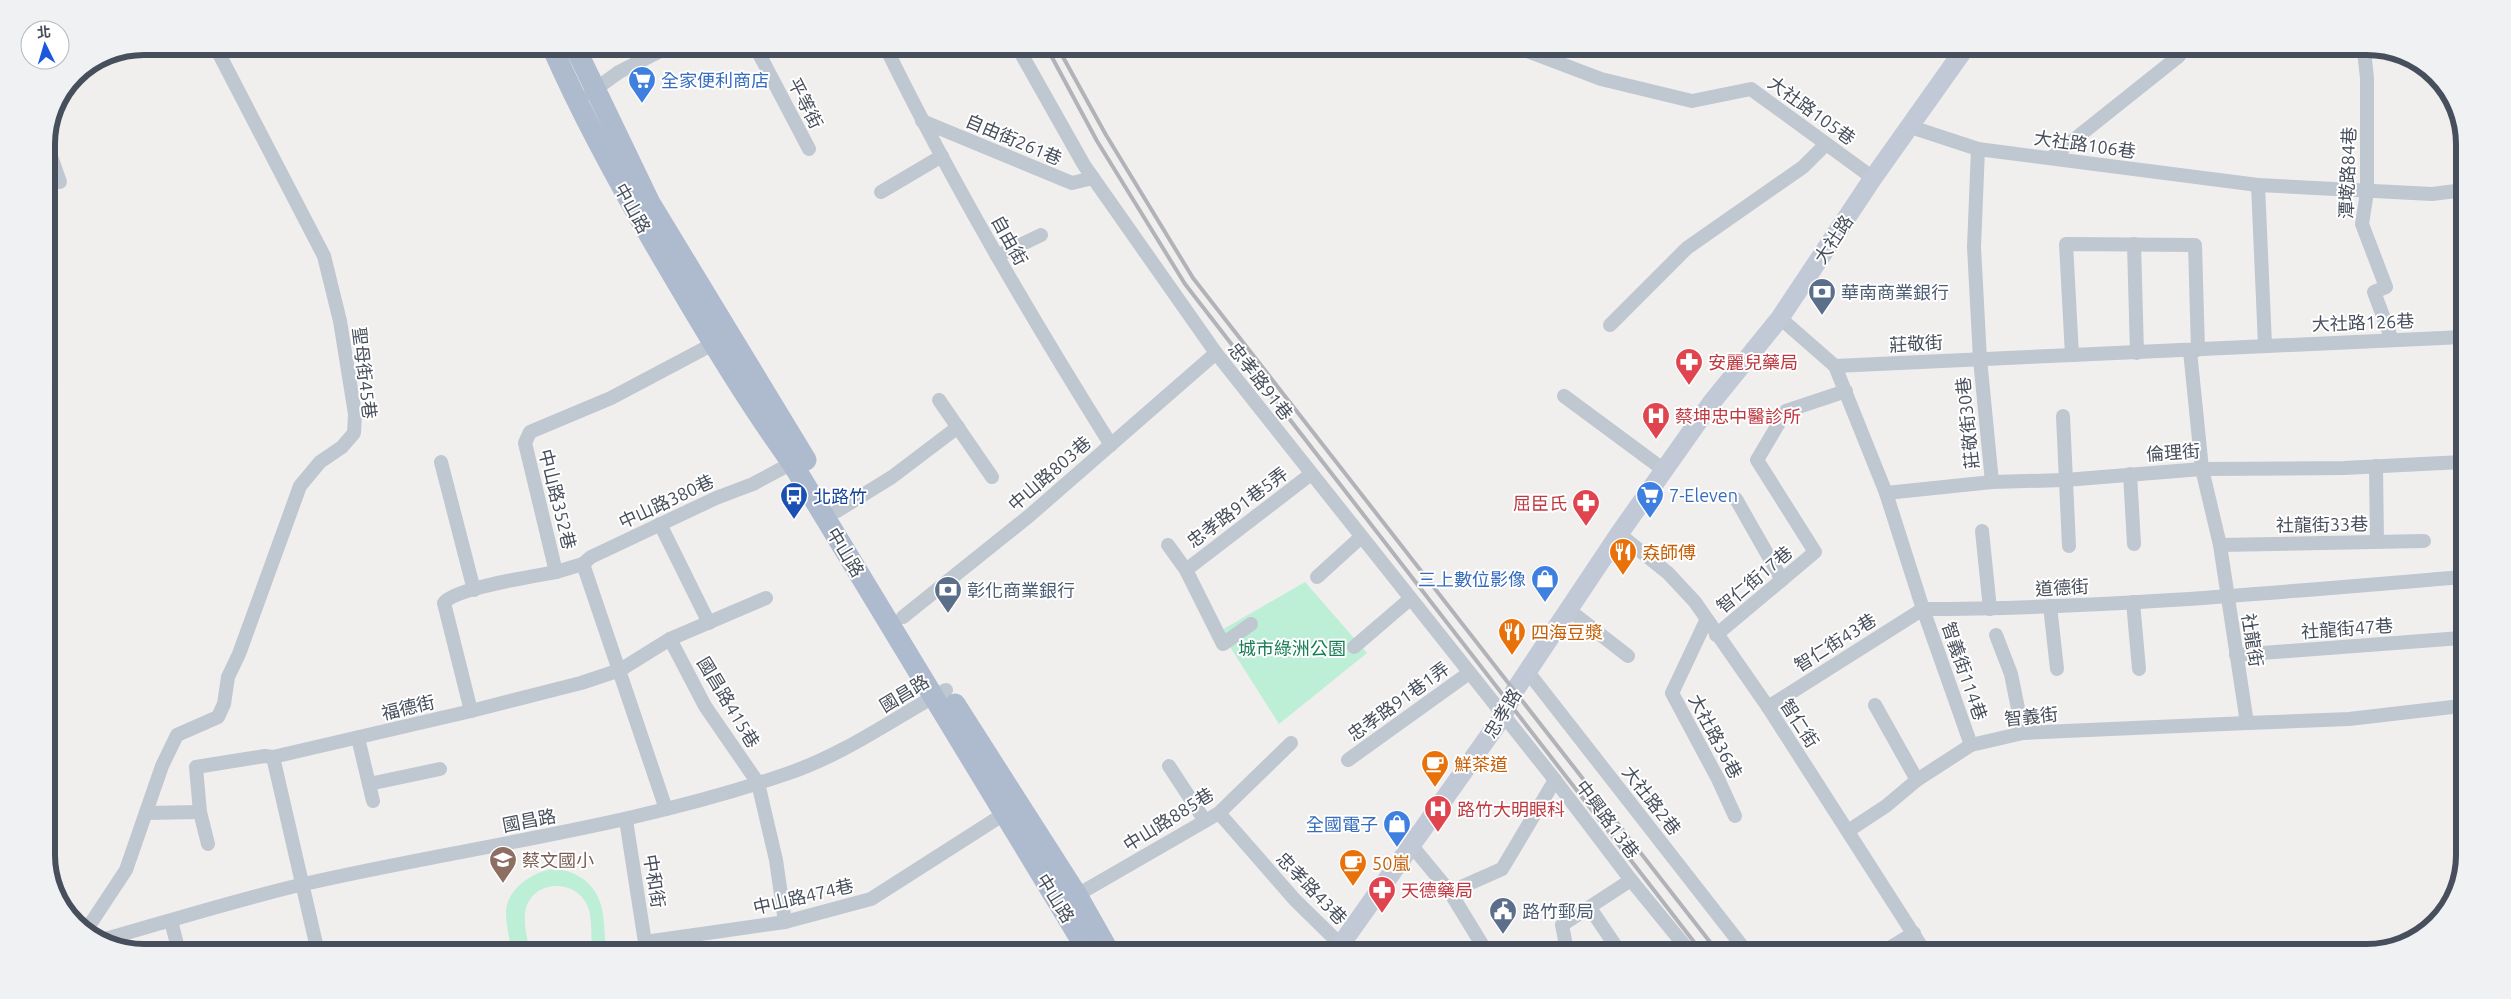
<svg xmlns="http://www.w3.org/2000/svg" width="2511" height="999" font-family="Ubuntu,'Noto Sans TC',sans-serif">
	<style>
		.green { fill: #bdeed6 }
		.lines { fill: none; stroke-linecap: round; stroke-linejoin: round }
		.street { stroke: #bfc7d0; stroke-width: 14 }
		.secondary { stroke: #c1c9d7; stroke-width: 19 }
		.primary { stroke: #aebacd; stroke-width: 21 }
		.rail { stroke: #b1b3b9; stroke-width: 4 }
		.labels { text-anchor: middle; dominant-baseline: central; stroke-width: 4; stroke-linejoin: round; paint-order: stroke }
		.shop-label { font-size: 18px; fill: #366cbe; stroke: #fff; text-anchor: start }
		.street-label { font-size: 18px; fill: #474f5c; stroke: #fff }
		.service-label { font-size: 18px; fill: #4e5e75; stroke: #fff; text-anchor: start }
		.health-label { font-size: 18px; fill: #be3a42; stroke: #fff; text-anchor: start }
		.transit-label { font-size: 18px; fill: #164399; stroke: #fff; text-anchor: start }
		.food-label { font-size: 18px; fill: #c56008; stroke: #fff; text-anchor: start }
		.park-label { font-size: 18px; fill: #187c56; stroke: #fff }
		.education-label { font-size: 18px; fill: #785e54; stroke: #fff; text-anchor: start }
		.rim { fill: none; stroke: #474f5c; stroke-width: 6 }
	</style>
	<rect width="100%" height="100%" fill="#f1efee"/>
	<g class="green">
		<polygon points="1305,582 1367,653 1279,724 1220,631"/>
		<path d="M552 869C573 869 593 881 600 902 605 915 604 934 606 949H592C591 936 592 922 589 910 579 877 529 878 525 914 524 924 527 938 529 948H511C509 937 506 924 506 912 507 889 531 873 552 869Z"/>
	</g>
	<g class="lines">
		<g class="street">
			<polyline points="756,48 809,149"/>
			<path d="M886 48C953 185 1030 316 1111 445"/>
			<polyline points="1018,48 1084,165 1216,353 1555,780 1631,880 1562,925 1565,940 1563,946 1556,951"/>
			<polyline points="1522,49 1601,79 1692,101 1751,89 1873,178"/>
			<polyline points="2364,51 2367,78 2367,192 2362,224 2386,287 2374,292 2392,340"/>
			<polyline points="590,93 619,72 668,47"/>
			<polyline points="922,121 1072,183 1093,178"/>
			<polyline points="1911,127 1978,149 2258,185 2432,194 2464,190"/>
			<polyline points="46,142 60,182"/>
			<polyline points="1978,149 1974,247 1980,359 1992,482"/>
			<polyline points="2051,158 2179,56"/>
			<polyline points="2258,185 2265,345"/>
			<polyline points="881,192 942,156"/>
			<polyline points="2134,244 2137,353"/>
			<polyline points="997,256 1041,235"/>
			<polyline points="1780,318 1835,366 2072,355"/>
			<polyline points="1610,325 1687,248 1803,167 1826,144"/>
			<path d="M2198 350 2195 245 2066 244 2072 355C2202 350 2333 342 2463 337"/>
			<polyline points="2190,351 2202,469 2220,545 2247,723 2349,719 2461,706"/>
			<path d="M1835 366 1886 493 1923 609C2103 609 2282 592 2462 577"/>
			<polyline points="1564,396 1664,470"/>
			<polyline points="939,400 992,477"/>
			<polyline points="2063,416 2069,546"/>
			<polyline points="441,462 474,590"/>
			<polyline points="2376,466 2377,541"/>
			<polyline points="2130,474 2134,544"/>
			<polyline points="1886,493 1992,482 2065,480 2202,469 2344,468 2462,462"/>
			<polyline points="1736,499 1782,580"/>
			<polyline points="837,511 892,477 958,427"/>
			<polyline points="660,524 709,623"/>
			<polyline points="1982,531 1990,609"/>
			<polyline points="1619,534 1668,573 1695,602 1768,707 1925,952"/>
			<polyline points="1168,545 1186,570 1223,644 1251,624"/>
			<polyline points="2220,545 2424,541"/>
			<polyline points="583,564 666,809"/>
			<polyline points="1186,570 1311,474"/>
			<polyline points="556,572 583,564 591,557 716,498 753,484 792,463"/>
			<polyline points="1317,577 1361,537"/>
			<polyline points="2133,602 2139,669"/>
			<polyline points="2050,606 2057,669"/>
			<polyline points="1569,610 1628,656"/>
			<polyline points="903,617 1029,516 1216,353"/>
			<polyline points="1706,621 1672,693 1718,779 1735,816"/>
			<polyline points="1716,635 1815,552 1757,460 1786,411 1846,391"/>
			<polyline points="1996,635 2011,674 2023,733"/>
			<polyline points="670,639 705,706 758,783 776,860 785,922"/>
			<polyline points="1354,647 1410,599"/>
			<polyline points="2236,655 2461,638"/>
			<polyline points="1528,672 1746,951"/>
			<polyline points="1875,705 1917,780"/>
			<polyline points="1768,707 1923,609 1971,745"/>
			<path d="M471 711 444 603C455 588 535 576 556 572L525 443 530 432 611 398 713 344"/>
			<polyline points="358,738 373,801"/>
			<polyline points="1348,760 1469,673"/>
			<polyline points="1169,766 1205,821"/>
			<polyline points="369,784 440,769"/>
			<polyline points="147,813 200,812"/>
			<polyline points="1219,813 1295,900 1341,945"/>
			<polyline points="626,820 646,949"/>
			<polyline points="1848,831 1886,806 1917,780 1971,745 2023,733 2247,723"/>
			<polyline points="208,844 200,812 196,767 265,756 273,757"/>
			<polyline points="1412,846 1450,892 1486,951"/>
			<polyline points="1631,880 1689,951"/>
			<polyline points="1450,892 1502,869 1555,780"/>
			<polyline points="1077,895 1219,813 1291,743"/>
			<polyline points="1590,908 1619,951"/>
			<polyline points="171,921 178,948"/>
			<polyline points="87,929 126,870 162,766 177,735 218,717 224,704 228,677 239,654 300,486 320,462 342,447 354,433 355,414 340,321 324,256 215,46"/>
			<path d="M102 940C169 921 236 900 304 884 465 847 631 828 789 773 845 754 894 718 946 690"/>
			<polyline points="645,942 785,922 871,899 1004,814"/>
			<polyline points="317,948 273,757 471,711 581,683 620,670 670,639 766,598"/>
			<polyline points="1883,952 1914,933"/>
		</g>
		<polyline class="secondary" points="1337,950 1503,716 1515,690 1619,534 1712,402 1780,318 1873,178 1963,51"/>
		<g class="primary">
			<path d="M552 47C588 129 632 207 678 284 714 345 750 405 792 463L1087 950"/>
			<polyline points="575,47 650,203 806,460"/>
			<polyline points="955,704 1077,895 1108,950"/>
		</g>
		<g class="rail">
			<polyline points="1047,48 1097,141 1185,284 1701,951"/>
			<polyline points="1058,48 1106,135 1193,278 1717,951"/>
		</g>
	</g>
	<defs>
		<symbol id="supermarket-pin" viewBox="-11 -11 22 30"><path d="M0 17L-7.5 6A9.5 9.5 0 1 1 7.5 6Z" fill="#3f7fe0" stroke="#fff"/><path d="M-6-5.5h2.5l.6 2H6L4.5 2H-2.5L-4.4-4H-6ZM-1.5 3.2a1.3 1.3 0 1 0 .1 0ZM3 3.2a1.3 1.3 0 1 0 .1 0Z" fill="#fff"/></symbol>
		<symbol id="bank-pin" viewBox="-11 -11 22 30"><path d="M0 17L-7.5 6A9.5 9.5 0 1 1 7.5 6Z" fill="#5c6f8a" stroke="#fff"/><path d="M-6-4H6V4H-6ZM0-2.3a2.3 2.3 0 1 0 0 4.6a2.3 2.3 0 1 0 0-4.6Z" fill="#fff"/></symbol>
		<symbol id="pharmacy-pin" viewBox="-11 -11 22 30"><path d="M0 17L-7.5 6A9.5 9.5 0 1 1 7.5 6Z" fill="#e0444e" stroke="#fff"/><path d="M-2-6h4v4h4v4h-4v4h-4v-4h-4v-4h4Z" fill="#fff"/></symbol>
		<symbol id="hospital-pin" viewBox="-11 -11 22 30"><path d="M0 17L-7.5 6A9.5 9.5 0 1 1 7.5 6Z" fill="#e0444e" stroke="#fff"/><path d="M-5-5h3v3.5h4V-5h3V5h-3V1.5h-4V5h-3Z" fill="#fff"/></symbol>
		<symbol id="bus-pin" viewBox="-11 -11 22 30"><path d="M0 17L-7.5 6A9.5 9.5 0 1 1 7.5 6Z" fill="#1a4fb4" stroke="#fff"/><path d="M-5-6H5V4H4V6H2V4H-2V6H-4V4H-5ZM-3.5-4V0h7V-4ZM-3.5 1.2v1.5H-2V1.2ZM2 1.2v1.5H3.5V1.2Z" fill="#fff"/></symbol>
		<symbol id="restaurant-pin" viewBox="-11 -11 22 30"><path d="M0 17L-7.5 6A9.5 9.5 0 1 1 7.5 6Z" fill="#e8710a" stroke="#fff"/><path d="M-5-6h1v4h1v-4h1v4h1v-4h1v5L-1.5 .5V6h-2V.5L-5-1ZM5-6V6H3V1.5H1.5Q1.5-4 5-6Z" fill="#fff"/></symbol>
		<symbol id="shop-pin" viewBox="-11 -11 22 30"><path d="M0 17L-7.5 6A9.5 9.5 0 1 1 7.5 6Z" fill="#3f7fe0" stroke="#fff"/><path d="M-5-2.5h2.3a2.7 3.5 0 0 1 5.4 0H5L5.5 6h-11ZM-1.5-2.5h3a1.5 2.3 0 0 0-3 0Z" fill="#fff"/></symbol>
		<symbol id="cafe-pin" viewBox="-11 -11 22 30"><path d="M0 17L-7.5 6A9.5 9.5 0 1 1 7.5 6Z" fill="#e8710a" stroke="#fff"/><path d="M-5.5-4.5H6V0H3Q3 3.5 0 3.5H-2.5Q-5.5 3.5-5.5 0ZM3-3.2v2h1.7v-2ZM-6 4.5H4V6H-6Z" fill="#fff"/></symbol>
		<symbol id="school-pin" viewBox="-11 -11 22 30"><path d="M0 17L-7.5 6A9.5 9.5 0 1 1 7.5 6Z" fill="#8d6e63" stroke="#fff"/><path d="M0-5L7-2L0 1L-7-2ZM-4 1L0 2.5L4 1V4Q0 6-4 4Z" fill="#fff"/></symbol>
		<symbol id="civic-pin" viewBox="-11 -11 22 30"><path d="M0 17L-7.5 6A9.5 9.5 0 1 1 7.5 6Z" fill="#5c6f8a" stroke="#fff"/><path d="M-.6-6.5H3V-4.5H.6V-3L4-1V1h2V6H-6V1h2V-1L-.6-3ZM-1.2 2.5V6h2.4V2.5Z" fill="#fff"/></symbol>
	</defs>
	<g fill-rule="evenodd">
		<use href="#supermarket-pin" x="626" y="64" width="32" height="43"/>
		<use href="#bank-pin" x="1806" y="276" width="32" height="43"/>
		<use href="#pharmacy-pin" x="1673" y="346" width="32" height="43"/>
		<use href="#hospital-pin" x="1640" y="400" width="32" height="43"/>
		<use href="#supermarket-pin" x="1634" y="479" width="32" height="43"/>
		<use href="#bus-pin" x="778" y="480" width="32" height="43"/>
		<use href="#pharmacy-pin" x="1570" y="487" width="32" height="43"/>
		<use href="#restaurant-pin" x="1607" y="536" width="32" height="43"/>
		<use href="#shop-pin" x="1529" y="563" width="32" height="43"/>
		<use href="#bank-pin" x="932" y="574" width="32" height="43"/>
		<use href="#restaurant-pin" x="1496" y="616" width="32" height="43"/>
		<use href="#cafe-pin" x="1419" y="748" width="32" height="43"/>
		<use href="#hospital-pin" x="1422" y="793" width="32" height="43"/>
		<use href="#shop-pin" x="1381" y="808" width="32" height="43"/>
		<use href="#school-pin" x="487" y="844" width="32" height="43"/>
		<use href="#cafe-pin" x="1337" y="847" width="32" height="43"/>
		<use href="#pharmacy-pin" x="1366" y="874" width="32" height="43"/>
		<use href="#civic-pin" x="1487" y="895" width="32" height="43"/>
	</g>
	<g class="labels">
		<g class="shop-label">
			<text x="661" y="80">全家便利商店</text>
			<text x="1669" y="495">7-Eleven</text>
			<text x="1526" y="579" text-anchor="end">三上數位影像</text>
			<text x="1378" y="824" text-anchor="end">全國電子</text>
		</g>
		<g class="street-label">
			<text transform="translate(806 103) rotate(63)">平等街</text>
			<text transform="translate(1812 110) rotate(36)">大社路105巷</text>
			<text transform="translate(1014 139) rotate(23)">自由街261巷</text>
			<text transform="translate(2085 144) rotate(8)">大社路106巷</text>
			<text transform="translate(2347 173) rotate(-88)">潭墘路84巷</text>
			<text transform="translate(633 208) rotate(61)">中山路</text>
			<text transform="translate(1833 239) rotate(-56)">大社路</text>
			<text transform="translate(1010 240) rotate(61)">自由街</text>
			<text transform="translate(2363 322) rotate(-2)">大社路126巷</text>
			<text transform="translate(1916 343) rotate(-3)">莊敬街</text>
			<text transform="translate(365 373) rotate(83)">聖母街45巷</text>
			<text transform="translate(1261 381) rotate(52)">忠孝路91巷</text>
			<text transform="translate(1967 423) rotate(-96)">莊敬街30巷</text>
			<text transform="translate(2173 452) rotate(-4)">倫理街</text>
			<text transform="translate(1049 473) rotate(-41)">中山路803巷</text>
			<text transform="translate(558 499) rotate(76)">中山路352巷</text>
			<text transform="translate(666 501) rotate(-25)">中山路380巷</text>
			<text transform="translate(1237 507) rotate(-37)">忠孝路91巷5弄</text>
			<text transform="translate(2322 524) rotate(-1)">社龍街33巷</text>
			<text transform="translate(846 552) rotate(59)">中山路</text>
			<text transform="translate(1754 579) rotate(-40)">智仁街17巷</text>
			<text transform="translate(2062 587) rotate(-3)">道德街</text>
			<text transform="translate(2347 628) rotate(-4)">社龍街47巷</text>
			<text transform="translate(2253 640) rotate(81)">社龍街</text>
			<text transform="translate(1835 642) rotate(-32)">智仁街43巷</text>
			<text transform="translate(1965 671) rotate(71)">智義街114巷</text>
			<text transform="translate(904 693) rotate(-31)">國昌路</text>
			<text transform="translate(1398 701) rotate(-36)">忠孝路91巷1弄</text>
			<text transform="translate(729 702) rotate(59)">國昌路415巷</text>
			<text transform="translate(408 707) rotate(-13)">福德街</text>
			<text transform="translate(1502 713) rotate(-59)">忠孝路</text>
			<text transform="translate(2031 716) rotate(-6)">智義街</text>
			<text transform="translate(1800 723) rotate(57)">智仁街</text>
			<text transform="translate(1716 736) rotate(62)">大社路36巷</text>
			<text transform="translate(1652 800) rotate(52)">大社路2巷</text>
			<text transform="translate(1168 819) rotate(-32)">中山路885巷</text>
			<text transform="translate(1608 819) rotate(53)">中興路13巷</text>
			<text transform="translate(529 820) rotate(-11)">國昌路</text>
			<text transform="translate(655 881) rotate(81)">中和街</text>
			<text transform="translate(1312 888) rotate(46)">忠孝路43巷</text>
			<text transform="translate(803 896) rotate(-13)">中山路474巷</text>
			<text transform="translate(1056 898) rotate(58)">中山路</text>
		</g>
		<g class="service-label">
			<text x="1841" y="292">華南商業銀行</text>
			<text x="967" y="590">彰化商業銀行</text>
			<text x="1522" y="911">路竹郵局</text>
		</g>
		<g class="health-label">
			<text x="1708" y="362">安麗兒藥局</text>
			<text x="1675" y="416">蔡坤忠中醫診所</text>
			<text x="1567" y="503" text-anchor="end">屈臣氏</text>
			<text x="1457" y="809">路竹大明眼科</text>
			<text x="1401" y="890">天德藥局</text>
		</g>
		<g class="transit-label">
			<text x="813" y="496">北路竹</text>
		</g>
		<g class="food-label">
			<text x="1642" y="552">𡘙師傅</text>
			<text x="1531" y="632">四海豆漿</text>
			<text x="1454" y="764">鮮茶道</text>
			<text x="1372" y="863">50嵐</text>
		</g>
		<g class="park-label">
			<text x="1292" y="648">城市綠洲公園</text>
		</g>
		<g class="education-label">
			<text x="522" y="860">蔡文國小</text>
		</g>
	</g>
	<path d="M0 0H2511V999H0ZM144 55H2367A89 89 0 0 1 2456 144V855A89 89 0 0 1 2367 944H144A89 89 0 0 1 55 855V144A89 89 0 0 1 144 55Z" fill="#f0f1f2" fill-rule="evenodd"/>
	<path class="rim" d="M144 55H2367A89 89 0 0 1 2456 144V855A89 89 0 0 1 2367 944H144A89 89 0 0 1 55 855V144A89 89 0 0 1 144 55Z"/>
	<g transform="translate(45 45) rotate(355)"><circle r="24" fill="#ffffff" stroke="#b5b9be"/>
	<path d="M0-4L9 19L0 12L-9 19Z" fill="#1b58de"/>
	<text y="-8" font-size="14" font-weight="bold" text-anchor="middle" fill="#474f5c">北</text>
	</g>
</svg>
